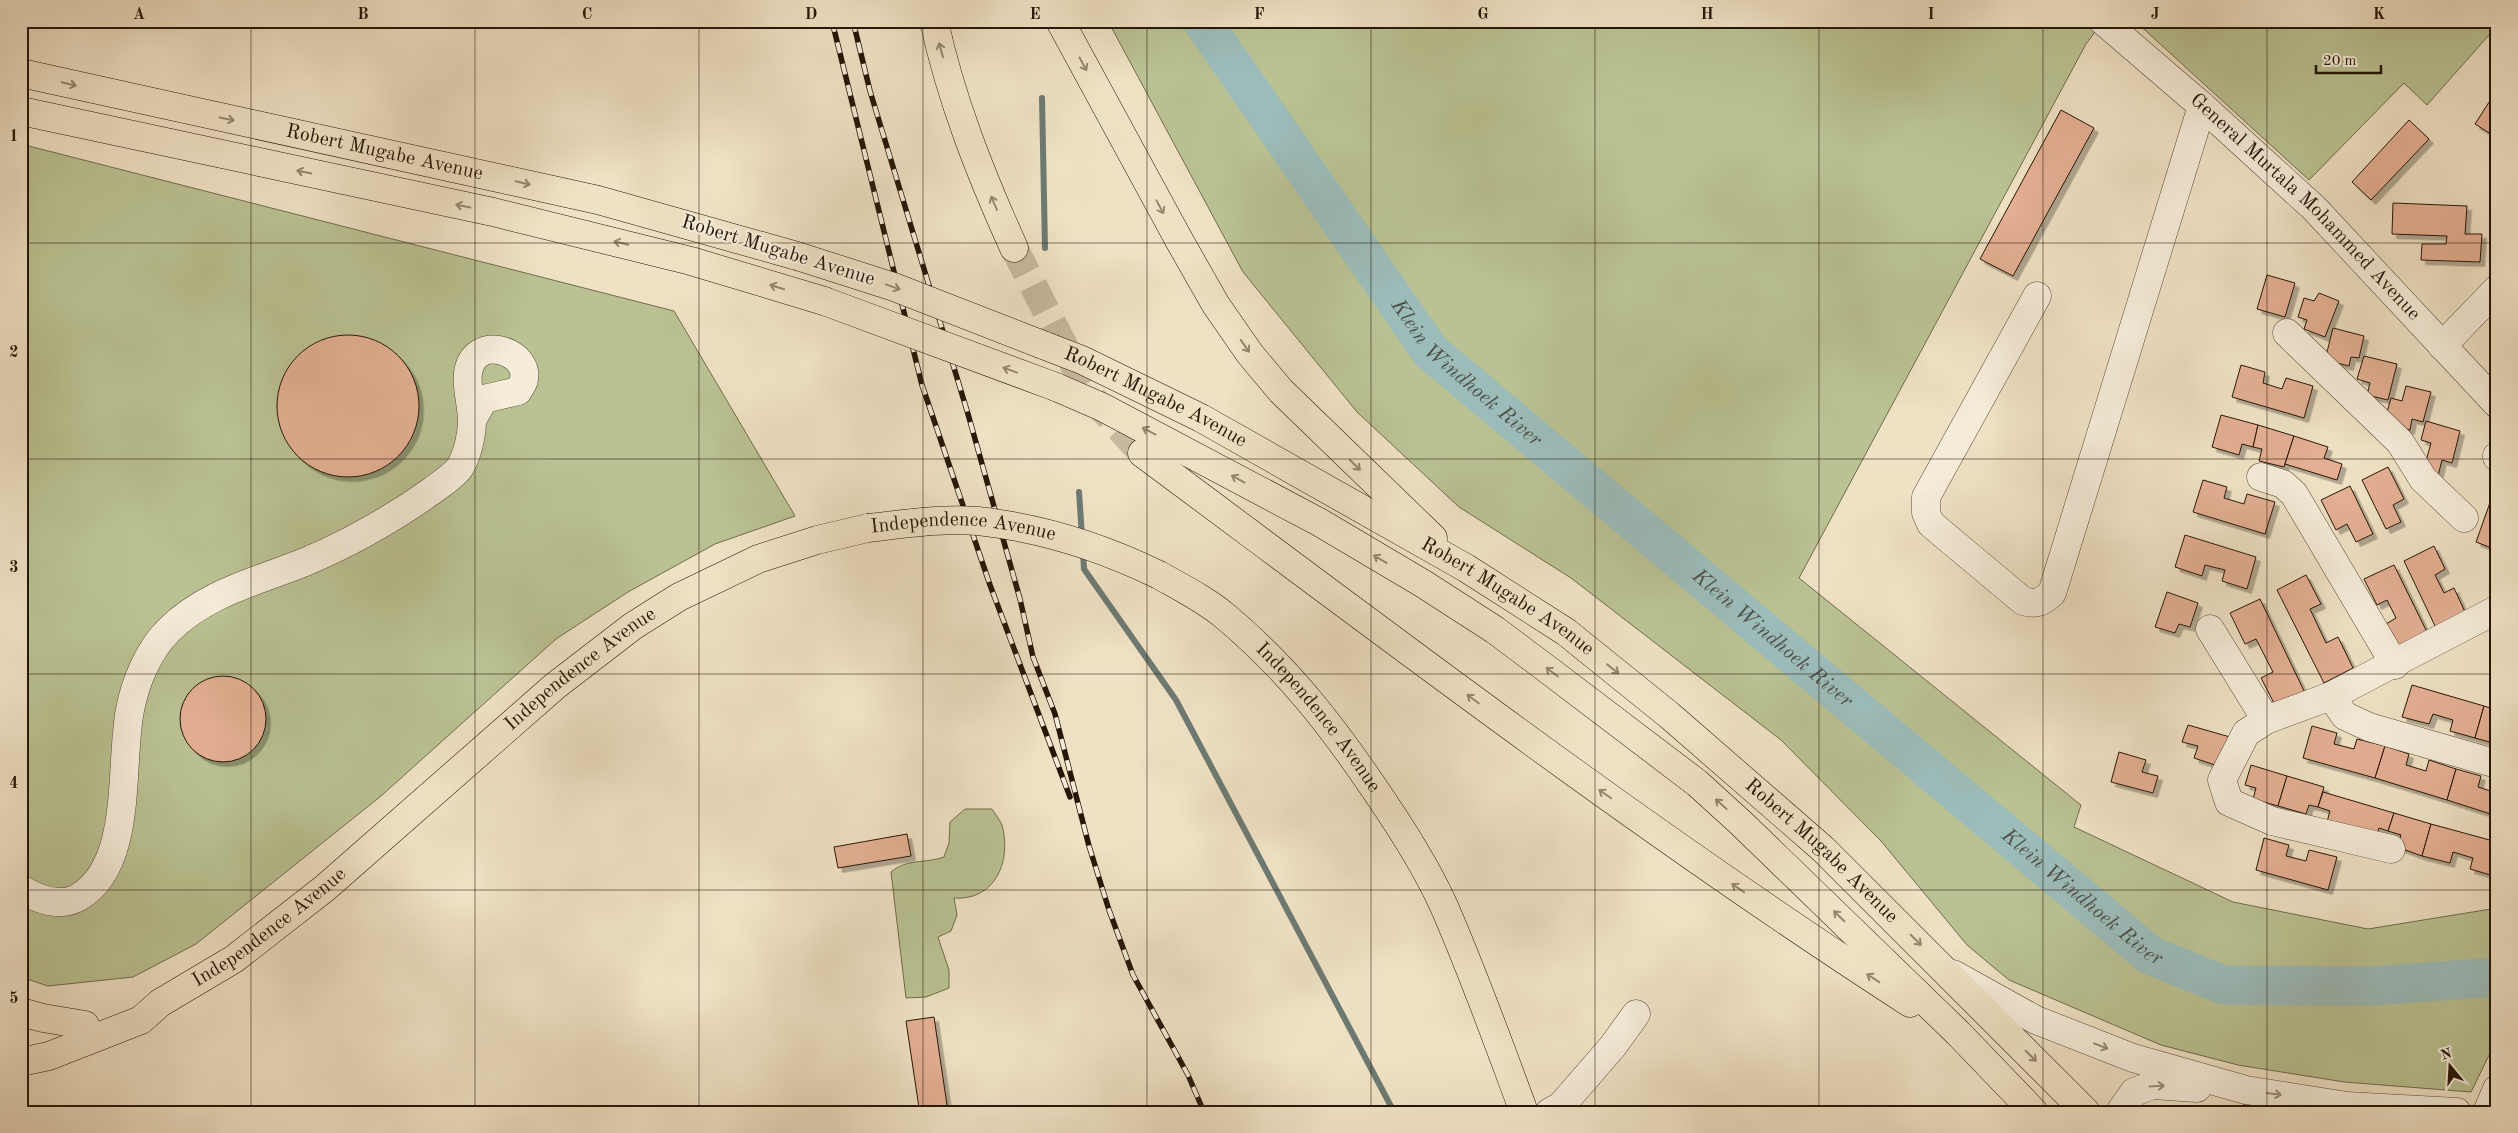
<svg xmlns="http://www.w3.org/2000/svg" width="2518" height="1133" font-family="'Old Standard TT',serif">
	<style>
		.green { fill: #bac293; stroke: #706c4d }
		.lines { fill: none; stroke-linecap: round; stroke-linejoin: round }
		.stream { stroke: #6d7a72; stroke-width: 6 }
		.river { stroke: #9cbcba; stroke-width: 39 }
		.building { fill: #e4af93; stroke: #261607; filter: url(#shadow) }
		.major-tunnel { stroke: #c7b89e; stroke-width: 28; stroke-dasharray: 28 14; stroke-linecap: butt }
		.minor-casing { stroke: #584936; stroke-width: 29 }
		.major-casing { stroke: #261607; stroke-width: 29 }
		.minor { stroke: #f5ecd9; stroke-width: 28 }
		.major { stroke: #efe1c4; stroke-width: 28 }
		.rail-casing { stroke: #261607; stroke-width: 5.5 }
		.rail { stroke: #f5ecd9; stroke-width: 4; stroke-dasharray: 11; stroke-linecap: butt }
		.major-bridge-casing { stroke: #261607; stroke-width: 29; stroke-linecap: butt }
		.major-bridge { stroke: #efe1c4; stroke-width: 28 }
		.oneway { stroke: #95866f }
		.oneway2 { stroke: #988c7a }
		.grid { fill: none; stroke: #261607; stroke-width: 1; stroke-opacity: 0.55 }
		.labels { text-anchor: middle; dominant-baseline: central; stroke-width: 4.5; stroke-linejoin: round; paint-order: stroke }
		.street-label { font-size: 20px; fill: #261607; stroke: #f5ecd9 }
		.water-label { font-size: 21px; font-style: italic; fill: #4f5046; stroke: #f5ecd9 }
		.neatline { fill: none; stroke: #261607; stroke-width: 2 }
		.grid-label { font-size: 16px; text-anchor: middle; font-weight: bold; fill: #261607 }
	</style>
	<defs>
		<filter id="shadow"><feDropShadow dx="4.5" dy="4.5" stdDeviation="0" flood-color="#0004"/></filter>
	</defs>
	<rect width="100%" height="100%" fill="#efe1c4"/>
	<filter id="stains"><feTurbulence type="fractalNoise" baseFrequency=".004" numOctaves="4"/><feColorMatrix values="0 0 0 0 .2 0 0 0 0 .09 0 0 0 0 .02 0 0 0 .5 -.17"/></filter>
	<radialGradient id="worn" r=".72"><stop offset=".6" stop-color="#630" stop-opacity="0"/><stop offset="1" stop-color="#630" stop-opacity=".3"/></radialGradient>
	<g class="green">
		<polygon points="1108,21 2103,21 2086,44 1799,578 2081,805 2074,827 2233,902 2368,929 2497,908 2497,1039 2471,1092 2344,1082 2238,1065 2161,1045 2009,980 1967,945 1881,841 1781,740 1571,578 1459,507 1357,412 1243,272"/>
		<polygon points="2135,21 2497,21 2497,26 2427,105 2404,83 2309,180"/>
		<polygon points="21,144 674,311 795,516 715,544 628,592 556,639 381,796 196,944 133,977 48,986 21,977"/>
		<path d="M965 809H992C995 814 1000 820 1002 825 1012 861 995 901 954 898L957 915 951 931 938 937 949 970V988L926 997 906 998 891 872C908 858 924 864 944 857L949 843 950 822Z"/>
	</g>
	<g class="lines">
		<g class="stream">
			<polyline points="1042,98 1045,248"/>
			<polyline points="1079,492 1082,536"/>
			<polyline points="1083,551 1084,569 1176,700 1394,1112"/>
		</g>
		<path class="river" id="s1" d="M1202 21 1430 351 2150 955 2223 985 2371 986 2497 977"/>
	</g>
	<g class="building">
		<polygon points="2493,96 2497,98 2497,138 2475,124"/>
		<polygon points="2061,110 2094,128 2013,276 1980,259"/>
		<polygon points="2409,120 2429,139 2371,200 2352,182"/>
		<polygon points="2393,203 2467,206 2465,234 2482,234 2480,262 2421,260 2422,244 2446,244 2447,236 2392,234"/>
		<polygon points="2267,275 2295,283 2285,317 2257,309"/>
		<polygon points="2319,293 2339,301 2325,337 2304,329 2307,320 2298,317 2304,298 2314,301"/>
		<polygon points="2333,328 2364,336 2359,358 2351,357 2349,366 2325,360"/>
		<circle cx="348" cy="406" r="71"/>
		<polygon points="2364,356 2397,364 2388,400 2367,395 2370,383 2357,379"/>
		<polygon points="2241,365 2265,372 2263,383 2282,389 2286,378 2313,386 2304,418 2232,397"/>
		<polygon points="2406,386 2431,392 2423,422 2412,419 2410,430 2384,423 2391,398 2402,401"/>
		<polygon points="2221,415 2258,425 2253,447 2242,444 2239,455 2212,447"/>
		<polygon points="2426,421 2460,431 2452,463 2442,460 2438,476 2423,472 2431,443 2421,440"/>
		<polygon points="2258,425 2294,436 2284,467 2259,461 2262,449 2253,447"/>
		<polygon points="2294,436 2328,447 2324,458 2342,464 2337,480 2285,464"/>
		<polygon points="2388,467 2404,499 2393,505 2401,522 2386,529 2362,480"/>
		<polygon points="2203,480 2227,487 2224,498 2244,504 2247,494 2275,502 2265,534 2193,512"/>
		<polygon points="2350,486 2373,534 2356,542 2347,524 2336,530 2321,500"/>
		<polygon points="2492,497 2497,499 2497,550 2476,542"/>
		<polygon points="2185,535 2256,557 2247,589 2222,581 2225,570 2205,565 2202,576 2175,567"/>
		<polygon points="2434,546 2445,569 2435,575 2444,593 2454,588 2466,614 2436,628 2404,561"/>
		<polygon points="2394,565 2427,632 2397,646 2386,624 2396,618 2387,600 2377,605 2364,579"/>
		<polygon points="2306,575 2321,604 2310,609 2326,643 2338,637 2353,668 2324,683 2277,590"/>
		<polygon points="2167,592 2198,603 2190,627 2179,624 2175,633 2155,627"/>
		<polygon points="2260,599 2305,693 2276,707 2261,678 2273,672 2256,639 2245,644 2230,613"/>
		<circle cx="223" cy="719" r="43"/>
		<polygon points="2412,685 2484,706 2475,738 2450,731 2453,720 2433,714 2429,724 2402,717"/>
		<polygon points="2484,706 2497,710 2497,744 2475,738"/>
		<polygon points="2188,725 2230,737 2221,767 2194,758 2198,746 2182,742"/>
		<polygon points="2312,726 2337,733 2334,744 2354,749 2357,739 2385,746 2375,778 2303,758"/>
		<polygon points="2385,746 2409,754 2406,765 2426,771 2429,760 2456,769 2447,800 2375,778"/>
		<polygon points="2119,752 2146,760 2142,772 2158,776 2153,793 2111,782"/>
		<polygon points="2251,765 2287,776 2278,806 2253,799 2256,788 2245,785"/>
		<polygon points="2456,769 2481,776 2478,787 2497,793 2497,816 2447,800"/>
		<polygon points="2287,776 2324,787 2318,807 2309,805 2306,814 2278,806"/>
		<polygon points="2323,792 2394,813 2388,831 2379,828 2375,840 2326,825 2330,811 2318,807"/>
		<polygon points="2394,813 2431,824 2422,856 2397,847 2401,835 2388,831"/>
		<polygon points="2431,824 2497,842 2497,868 2494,876 2470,869 2473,858 2453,852 2450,863 2422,856"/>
		<polygon points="907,834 911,856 838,868 834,847"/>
		<polygon points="2264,838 2289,845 2286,856 2306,861 2309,850 2337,857 2328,890 2256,870"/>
		<polygon points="934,1017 948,1112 893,1112 919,1108 906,1021"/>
		<polygon points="2246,1090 2284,1096 2282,1112 2243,1112"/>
	</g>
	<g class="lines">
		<polyline class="major-tunnel" points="1014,248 1077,371 1094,400 1142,453"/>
		<defs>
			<g id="minor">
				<path id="s2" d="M2103 21 2202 106 2314 208 2497 404"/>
				<path d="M2037 296 1926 497V513L1931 524 2023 601C2036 605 2042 602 2052 593L2202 106"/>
				<polyline points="2287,333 2400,442 2423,479 2464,518"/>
				<polyline points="2442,346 2497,289"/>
				<polyline points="2497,456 2497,457"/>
				<polyline points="2261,477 2283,484 2294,494 2395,665"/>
				<polyline points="2210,629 2266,720"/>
				<polyline points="2331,696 2345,716 2369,727 2497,764"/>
				<polyline points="2391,849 2272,821 2229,802 2222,780 2246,733 2266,720 2331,696 2494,611"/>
				<path d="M21 889C39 900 60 908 79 897 134 864 119 765 130 710 135 683 148 651 168 631 205 593 258 581 305 562 350 543 394 518 433 490 441 484 455 475 460 467 468 454 472 434 472 420 472 399 458 367 480 353 497 342 528 358 524 379 524 383 520 387 518 391L484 399 472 420"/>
				<polyline points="1953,974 2036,1020 2133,1058 2246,1090 2347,1106 2457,1112"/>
				<polyline points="1550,1112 1561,1106 1613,1046 1636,1014"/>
				<polyline points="2120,1112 2134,1092 2153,1085 2197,1088"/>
				<polyline points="2487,1112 2497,1089"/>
			</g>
			<g id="major">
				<path d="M934 21C951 100 981 175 1014 248"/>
				<polyline points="1060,21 1179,240 1216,305 1250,354 1281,391 1433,538"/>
				<path id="s3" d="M21 73 598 200 797 256"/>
				<polyline points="21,111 493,212 691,261 824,301"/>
				<path id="s4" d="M1043 345 1082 360 1201 418 1466 568 1566 632 1669 715 1823 849 2086 1112"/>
				<polyline points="1056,387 1102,407 1319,522 1422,583 1495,630 1543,666 1697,783 1741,823 1958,1033 2034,1112"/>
				<path d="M1142 453C1395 641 1645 832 1910 1003"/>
				<path id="s5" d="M1159 575C1182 588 1206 600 1226 617 1289 670 1333 727 1378 794 1402 829 1425 865 1443 904 1473 972 1498 1042 1524 1112"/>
				<polyline points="21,1012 43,1018 85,1025"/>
				<path id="s6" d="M21 1062 49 1056 141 1020 160 1003 234 959 325 888 555 686 633 626 679 597 758 559 817 540 868 528"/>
			</g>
		</defs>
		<use href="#minor" class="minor-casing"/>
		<use href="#major" class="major-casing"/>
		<use href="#minor" class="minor"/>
		<use href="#major" class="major"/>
		<defs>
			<g id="rail">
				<polyline points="832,21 922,385 990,585 1070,797"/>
				<polyline points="853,21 870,91 968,414 1020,599 1033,657 1055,714 1089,846 1109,910 1133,975 1188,1075 1204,1112"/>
			</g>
		</defs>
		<use href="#rail" class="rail-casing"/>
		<use href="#rail" class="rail"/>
		<defs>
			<g id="major-bridge">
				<polyline points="797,256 894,287 1043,345"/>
				<polyline points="824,301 1056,387"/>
				<path id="s7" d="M868 528C904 524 941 518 978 521 1042 528 1102 547 1159 575"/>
			</g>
		</defs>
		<use href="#major-bridge" class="major-bridge-casing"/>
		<use href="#major-bridge" class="major-bridge"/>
	</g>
	<defs><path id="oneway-shaft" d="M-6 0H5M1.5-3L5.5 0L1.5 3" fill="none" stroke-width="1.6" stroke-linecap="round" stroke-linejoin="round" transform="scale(1.25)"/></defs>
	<g class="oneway">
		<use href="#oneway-shaft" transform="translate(941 50) rotate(-105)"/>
		<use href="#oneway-shaft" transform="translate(1083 64) rotate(62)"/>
		<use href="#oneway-shaft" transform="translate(69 84) rotate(13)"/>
		<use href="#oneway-shaft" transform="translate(227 119) rotate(12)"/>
		<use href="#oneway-shaft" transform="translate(304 172) rotate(-168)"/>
		<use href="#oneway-shaft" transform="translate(523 183) rotate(13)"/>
		<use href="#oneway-shaft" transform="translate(994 203) rotate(-114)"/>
		<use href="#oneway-shaft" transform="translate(463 206) rotate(-168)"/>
		<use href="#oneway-shaft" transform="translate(1160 207) rotate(62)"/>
		<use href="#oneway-shaft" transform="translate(621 243) rotate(-166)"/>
		<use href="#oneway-shaft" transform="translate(777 287) rotate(-163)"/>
		<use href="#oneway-shaft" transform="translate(893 287) rotate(20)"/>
		<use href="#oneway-shaft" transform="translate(1245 346) rotate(55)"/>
		<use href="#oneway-shaft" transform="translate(1010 370) rotate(-160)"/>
		<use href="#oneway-shaft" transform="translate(1149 431) rotate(-152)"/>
		<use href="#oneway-shaft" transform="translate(1355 465) rotate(45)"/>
		<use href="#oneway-shaft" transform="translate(1238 479) rotate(-151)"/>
		<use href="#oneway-shaft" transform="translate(1380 559) rotate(-149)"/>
		<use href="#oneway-shaft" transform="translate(1613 669) rotate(38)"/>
		<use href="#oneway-shaft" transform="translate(1552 672) rotate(-143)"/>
		<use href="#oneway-shaft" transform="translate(1473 699) rotate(-143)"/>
		<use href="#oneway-shaft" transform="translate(1605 794) rotate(-145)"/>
		<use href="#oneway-shaft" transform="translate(1721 804) rotate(-138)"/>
		<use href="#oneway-shaft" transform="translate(1738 888) rotate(-145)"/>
		<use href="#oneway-shaft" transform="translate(1839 916) rotate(-136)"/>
		<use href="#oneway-shaft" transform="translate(1916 940) rotate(45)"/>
		<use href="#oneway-shaft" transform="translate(1873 978) rotate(-147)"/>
		<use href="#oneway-shaft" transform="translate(2031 1056) rotate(45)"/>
	</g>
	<g class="oneway2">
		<use href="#oneway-shaft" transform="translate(2101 1046) rotate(21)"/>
		<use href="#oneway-shaft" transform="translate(2157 1086) rotate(-3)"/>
		<use href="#oneway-shaft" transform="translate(2274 1094) rotate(8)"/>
	</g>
	<path class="grid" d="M251 21V1112M475 21V1112M699 21V1112M923 21V1112M1147 21V1112M1371 21V1112M1595 21V1112M1819 21V1112M2043 21V1112M2267 21V1112M21 243H2497M21 459H2497M21 674H2497M21 890H2497"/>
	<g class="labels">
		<g class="street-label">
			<text stroke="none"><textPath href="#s3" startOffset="372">Robert Mugabe Avenue</textPath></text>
			<text stroke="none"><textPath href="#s2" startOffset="275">General Murtala Mohammed Avenue</textPath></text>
			<text transform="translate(778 251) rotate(17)">Robert Mugabe Avenue</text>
			<text stroke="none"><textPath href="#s4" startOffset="124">Robert Mugabe Avenue</textPath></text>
			<text stroke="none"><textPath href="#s7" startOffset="96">Independence Avenue</textPath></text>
			<text stroke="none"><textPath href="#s4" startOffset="529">Robert Mugabe Avenue</textPath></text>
			<text stroke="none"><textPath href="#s6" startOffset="691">Independence Avenue</textPath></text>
			<text stroke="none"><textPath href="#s5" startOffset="216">Independence Avenue</textPath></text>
			<text stroke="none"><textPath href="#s4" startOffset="934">Robert Mugabe Avenue</textPath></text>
			<text stroke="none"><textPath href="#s6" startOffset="286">Independence Avenue</textPath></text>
		</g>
		<g class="water-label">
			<text stroke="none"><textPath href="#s1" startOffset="442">Klein Windhoek River</textPath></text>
			<text stroke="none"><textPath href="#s1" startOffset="848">Klein Windhoek River</textPath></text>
			<text stroke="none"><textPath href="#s1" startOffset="1252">Klein Windhoek River</textPath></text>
		</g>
	</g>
	<rect width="2518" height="1133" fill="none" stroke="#efe1c4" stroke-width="55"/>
	<g transform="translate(2450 1066) rotate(342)" stroke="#f5ecd9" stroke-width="4" paint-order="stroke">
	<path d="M0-4L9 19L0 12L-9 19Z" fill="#261607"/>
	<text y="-8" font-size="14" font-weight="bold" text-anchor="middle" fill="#261607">N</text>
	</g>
	<path d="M2316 65v8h65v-8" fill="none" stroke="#261607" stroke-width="2.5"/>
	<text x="2323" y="65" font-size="15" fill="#261607" stroke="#f5ecd9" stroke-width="4" paint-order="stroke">20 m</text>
	<rect x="28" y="28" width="2462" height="1078" class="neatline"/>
	<g class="grid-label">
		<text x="139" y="19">A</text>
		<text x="363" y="19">B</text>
		<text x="587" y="19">C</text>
		<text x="811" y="19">D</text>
		<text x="1035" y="19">E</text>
		<text x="1259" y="19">F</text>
		<text x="1483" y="19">G</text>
		<text x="1707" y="19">H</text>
		<text x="1931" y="19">I</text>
		<text x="2155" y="19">J</text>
		<text x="2379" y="19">K</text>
		<text x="14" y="141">1</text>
		<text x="14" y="357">2</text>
		<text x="14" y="572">3</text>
		<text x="14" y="788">4</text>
		<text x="14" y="1003">5</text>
	</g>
	<rect width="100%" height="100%" filter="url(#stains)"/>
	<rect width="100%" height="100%" fill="url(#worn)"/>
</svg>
